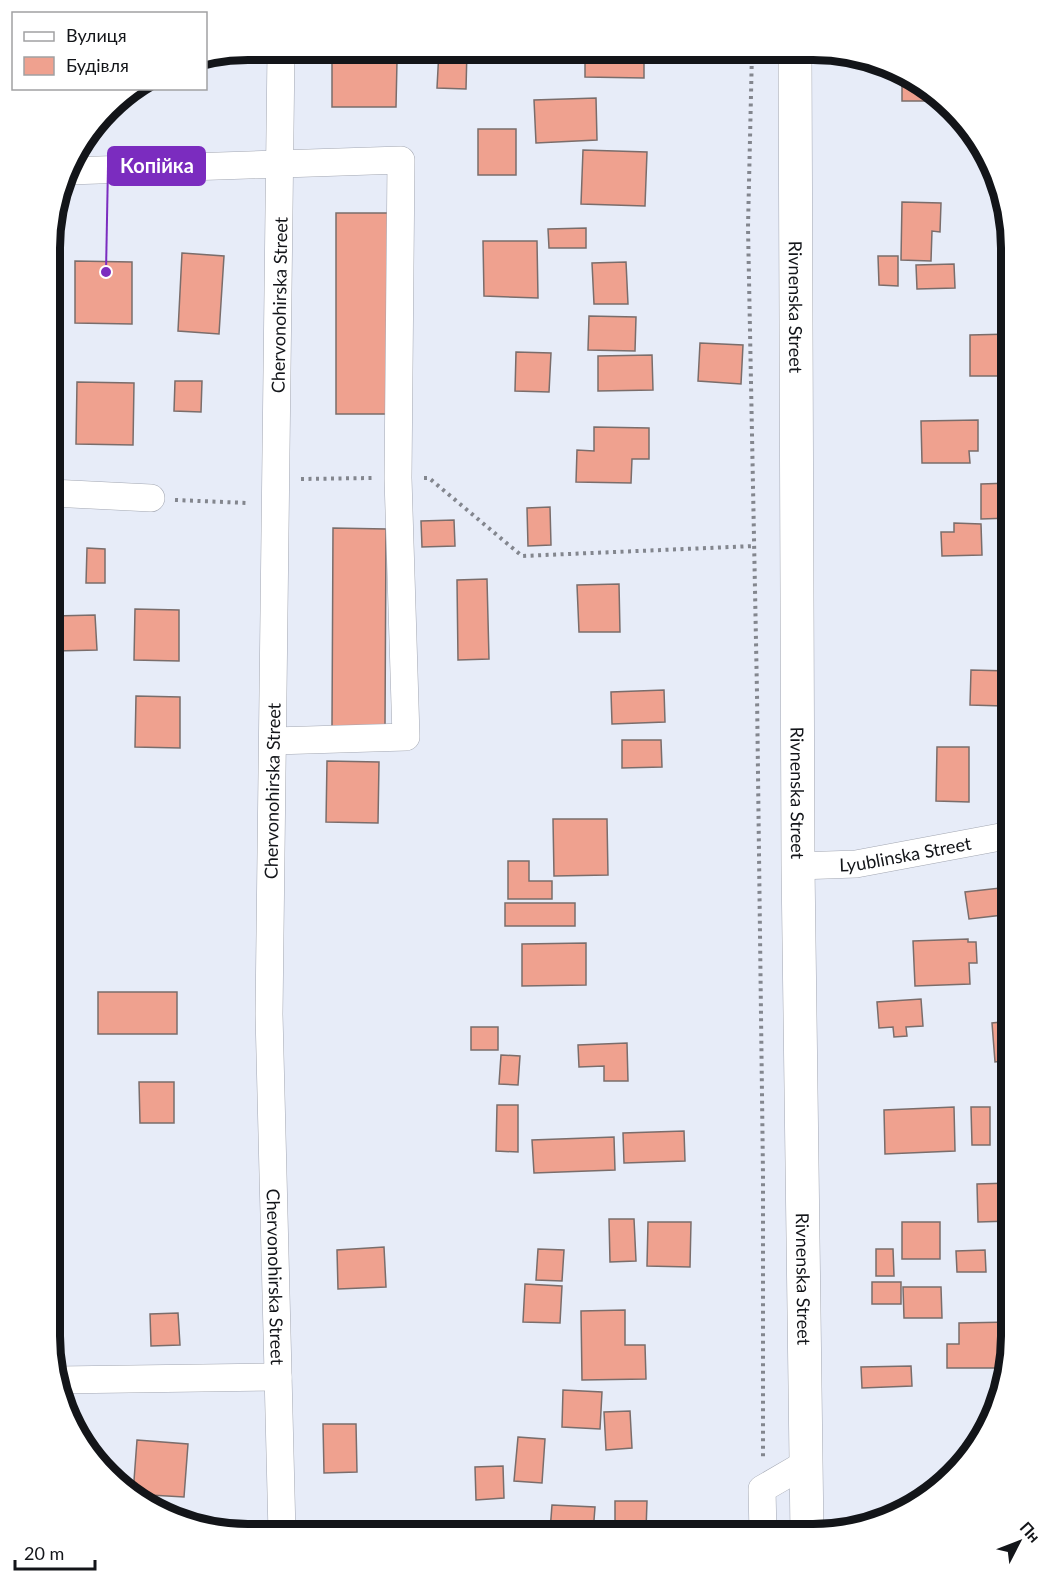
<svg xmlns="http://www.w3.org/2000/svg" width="1061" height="1584" font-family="Lato,sans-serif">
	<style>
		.building { fill: #efa18f; stroke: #7a6d6b; stroke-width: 1.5 }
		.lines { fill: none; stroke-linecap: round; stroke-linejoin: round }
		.minor-casing { stroke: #a3a7b2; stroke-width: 28 }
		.major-casing { stroke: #a3a7b2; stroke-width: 34 }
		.path { stroke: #83868e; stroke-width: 4; stroke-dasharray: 3 4.5; stroke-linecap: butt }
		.minor { stroke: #fff; stroke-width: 27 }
		.major { stroke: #fff; stroke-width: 33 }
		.labels { text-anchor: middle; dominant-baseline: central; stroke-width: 6; stroke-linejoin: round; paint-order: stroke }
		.street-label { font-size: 18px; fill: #131519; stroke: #fff }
		.rim { fill: none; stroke: #131519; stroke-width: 8 }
		.leader { fill: none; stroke: #7b2cbf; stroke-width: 2 }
		.callout-dot { fill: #7b2cbf; stroke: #fff; stroke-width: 2 }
		.callout { fill: #7b2cbf; stroke: #7b2cbf; stroke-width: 2 }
		.callout-label { font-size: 20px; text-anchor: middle; font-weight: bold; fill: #fff }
	</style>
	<rect width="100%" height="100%" fill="#e7ecf8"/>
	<g class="building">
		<polygon points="439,50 467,50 466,89 437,88"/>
		<polygon points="585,50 644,51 644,78 585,77"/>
		<polygon points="332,61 397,61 396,107 332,107"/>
		<polygon points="902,77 933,90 942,101 902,101"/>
		<polygon points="596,98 597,140 536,143 534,100"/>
		<rect x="478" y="129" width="38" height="46"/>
		<polygon points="583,150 647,152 645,206 581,204"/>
		<polygon points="902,202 941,203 940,232 932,231 931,261 901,260"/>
		<polygon points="336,213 388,213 387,414 336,414"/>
		<polygon points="586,228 586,248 549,248 548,229"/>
		<polygon points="483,241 537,241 538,298 484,296"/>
		<polygon points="182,253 224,256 219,334 178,331"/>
		<polygon points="878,256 898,256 898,286 879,285"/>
		<polygon points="75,261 132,262 132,324 75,323"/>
		<polygon points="626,262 628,304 594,304 592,263"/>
		<polygon points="954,264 955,288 917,289 916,265"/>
		<polygon points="589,316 636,317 635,351 588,350"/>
		<polygon points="1011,334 1011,376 970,376 970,335"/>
		<polygon points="700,343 743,345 741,384 698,381"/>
		<polygon points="516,352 551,353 549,392 515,391"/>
		<polygon points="652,355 653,390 598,391 598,356"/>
		<polygon points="175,381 202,381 201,412 174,411"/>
		<polygon points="77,382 134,383 133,445 76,444"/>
		<polygon points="978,420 978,451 969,451 970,463 922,463 921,421"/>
		<polygon points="594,427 649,428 649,459 632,459 631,483 576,482 577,450 594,451"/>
		<polygon points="1003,429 1011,429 1011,468 1005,468"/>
		<polygon points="1011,483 1011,518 981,519 981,484"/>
		<polygon points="550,507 551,545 528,546 527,508"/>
		<polygon points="454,520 455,546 422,547 421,521"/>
		<polygon points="954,523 981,524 982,555 942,556 941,532 954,532"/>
		<polygon points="333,528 386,529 385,727 332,727"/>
		<polygon points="87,548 105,549 105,583 86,583"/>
		<polygon points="487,579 489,659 458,660 457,580"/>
		<polygon points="619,584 620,632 579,632 577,585"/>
		<polygon points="135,609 179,610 179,661 134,660"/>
		<polygon points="95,615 97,650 55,651 54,616"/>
		<polygon points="971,670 1009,671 1008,681 1011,681 1011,718 1003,718 1003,706 970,705"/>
		<polygon points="664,690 665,722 612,724 611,692"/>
		<polygon points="136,696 180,697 180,748 135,747"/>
		<polygon points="622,740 661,740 662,767 622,768"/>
		<polygon points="937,747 969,747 969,802 936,801"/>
		<polygon points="327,761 379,762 378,823 326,822"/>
		<rect x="50" y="792" width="5" height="49"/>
		<polygon points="553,819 607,819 608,875 554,876"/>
		<polygon points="508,861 529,861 529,881 552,881 552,899 508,899"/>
		<polygon points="1000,888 1003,915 969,919 965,892"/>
		<rect x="50" y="889" width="2" height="49"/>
		<rect x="505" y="903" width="70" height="23"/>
		<polygon points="968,939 968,942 976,942 977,963 969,963 970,984 915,986 913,941"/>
		<polygon points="586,943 586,985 522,986 522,944"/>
		<rect x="98" y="992" width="79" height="42"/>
		<polygon points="921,999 923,1026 906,1027 907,1036 894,1037 893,1027 879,1028 877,1002"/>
		<polygon points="1011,1021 1011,1060 995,1062 992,1023"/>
		<rect x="471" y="1027" width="27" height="23"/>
		<polygon points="627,1043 628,1081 604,1081 604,1066 579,1067 578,1045"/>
		<polygon points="501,1055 520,1056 518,1085 499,1084"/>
		<polygon points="139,1082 174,1082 174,1123 140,1123"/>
		<polygon points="497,1105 518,1105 518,1152 496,1151"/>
		<polygon points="954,1107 955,1151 885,1154 884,1110"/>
		<polygon points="971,1107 990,1107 990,1145 972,1145"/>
		<polygon points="684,1131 685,1161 624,1163 623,1133"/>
		<polygon points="614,1137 615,1170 534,1173 532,1140"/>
		<polygon points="1011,1183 1011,1221 978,1222 977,1184"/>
		<polygon points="609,1219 634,1219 636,1261 610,1262"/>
		<polygon points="648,1222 691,1222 690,1267 647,1266"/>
		<rect x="902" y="1222" width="38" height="37"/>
		<polygon points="384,1247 386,1287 338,1289 337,1250"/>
		<polygon points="538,1249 564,1250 562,1281 536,1280"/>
		<polygon points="876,1249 893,1249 894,1276 876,1276"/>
		<polygon points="985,1250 986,1272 957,1272 956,1251"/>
		<rect x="872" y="1282" width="29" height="22"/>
		<polygon points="525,1284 562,1286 560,1323 523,1322"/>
		<polygon points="903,1287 941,1287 942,1318 904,1318"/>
		<polygon points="625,1310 625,1345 645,1345 646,1379 582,1380 581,1311"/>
		<polygon points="178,1313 180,1345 151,1346 150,1314"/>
		<polygon points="1011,1322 1011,1349 1005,1368 947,1368 947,1344 959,1344 959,1323"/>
		<polygon points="911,1366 912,1386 862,1388 861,1367"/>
		<polygon points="563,1390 602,1392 600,1429 562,1427"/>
		<polygon points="630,1411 632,1448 606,1450 604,1412"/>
		<polygon points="323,1424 356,1424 357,1472 324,1473"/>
		<polygon points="518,1437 545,1439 542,1483 514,1481"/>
		<polygon points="137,1440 188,1444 184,1497 133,1494"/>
		<polygon points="503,1466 504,1498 476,1500 475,1467"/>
		<polygon points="615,1501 647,1501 646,1531 615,1530"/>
		<polygon points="552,1505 595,1507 593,1533 550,1531"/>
	</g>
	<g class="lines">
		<defs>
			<g id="minor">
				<path id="s1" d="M281 50 269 1014 282 1533"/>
				<polyline points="69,171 401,160 398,478 406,737 274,741"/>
				<polyline points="51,493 151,498"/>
				<path id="s2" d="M798 866 856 864 1011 835"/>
				<polyline points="58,1380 278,1377"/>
				<polyline points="763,1534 762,1489 805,1464"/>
			</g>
			<g id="major">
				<path id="s3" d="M795 51 798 866 807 1534"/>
			</g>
		</defs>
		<use href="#minor" class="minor-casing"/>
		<use href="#major" class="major-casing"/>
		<g class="path">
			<polyline points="752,51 748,227 757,693 763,1175 763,1457"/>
			<polyline points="424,478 429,478 522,556 754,546"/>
			<polyline points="301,479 372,478"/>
			<polyline points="175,500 248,503"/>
		</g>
		<use href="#minor" class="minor"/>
		<use href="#major" class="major"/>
	</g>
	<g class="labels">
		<g class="street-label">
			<text transform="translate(279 305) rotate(-89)">Chervonohirska Street</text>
			<text stroke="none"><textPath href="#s3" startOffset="256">Rivnenska Street</textPath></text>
			<text transform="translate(272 791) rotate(-89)">Chervonohirska Street</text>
			<text stroke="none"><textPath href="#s3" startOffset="742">Rivnenska Street</textPath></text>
			<text stroke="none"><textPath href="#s2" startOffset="108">Lyublinska Street</textPath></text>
			<text stroke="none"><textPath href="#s1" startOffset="1227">Chervonohirska Street</textPath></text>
			<text stroke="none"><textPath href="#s3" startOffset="1228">Rivnenska Street</textPath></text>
		</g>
	</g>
	<path d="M0 0H1061V1584H0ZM248 60H813A188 188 0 0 1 1001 248V1336A188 188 0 0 1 813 1524H248A188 188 0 0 1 60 1336V248A188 188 0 0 1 248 60Z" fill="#fff" fill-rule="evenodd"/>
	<path class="rim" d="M248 60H813A188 188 0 0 1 1001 248V1336A188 188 0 0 1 813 1524H248A188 188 0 0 1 60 1336V248A188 188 0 0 1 248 60Z"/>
	<path class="leader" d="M106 272L108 166"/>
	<circle class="callout-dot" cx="106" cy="272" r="6"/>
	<rect class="callout" x="108" y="147" width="97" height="38" rx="6"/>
	<g class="callout-label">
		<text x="157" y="173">Копійка</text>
	</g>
	<rect x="12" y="12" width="195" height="78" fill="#ffffff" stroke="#a1a1a3" stroke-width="1.5"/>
	<rect x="24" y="32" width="30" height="9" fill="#ffffff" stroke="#a1a1a3" stroke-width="1.5"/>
	<text x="66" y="42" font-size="18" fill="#131519">Вулиця</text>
	<rect x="24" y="57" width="30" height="18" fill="#efa18f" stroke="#a1a1a3" stroke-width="1.5"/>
	<text x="66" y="72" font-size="18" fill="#131519">Будівля</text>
	<g transform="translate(1019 1542) rotate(48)" stroke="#ffffff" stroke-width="4.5" paint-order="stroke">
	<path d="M0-4.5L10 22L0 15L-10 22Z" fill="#131519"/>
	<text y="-9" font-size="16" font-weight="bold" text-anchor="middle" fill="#131519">Пн</text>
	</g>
	<path d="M15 1560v9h80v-9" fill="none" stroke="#131519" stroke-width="3"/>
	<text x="24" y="1560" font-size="18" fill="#131519" stroke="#ffffff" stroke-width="4.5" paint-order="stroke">20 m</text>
</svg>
